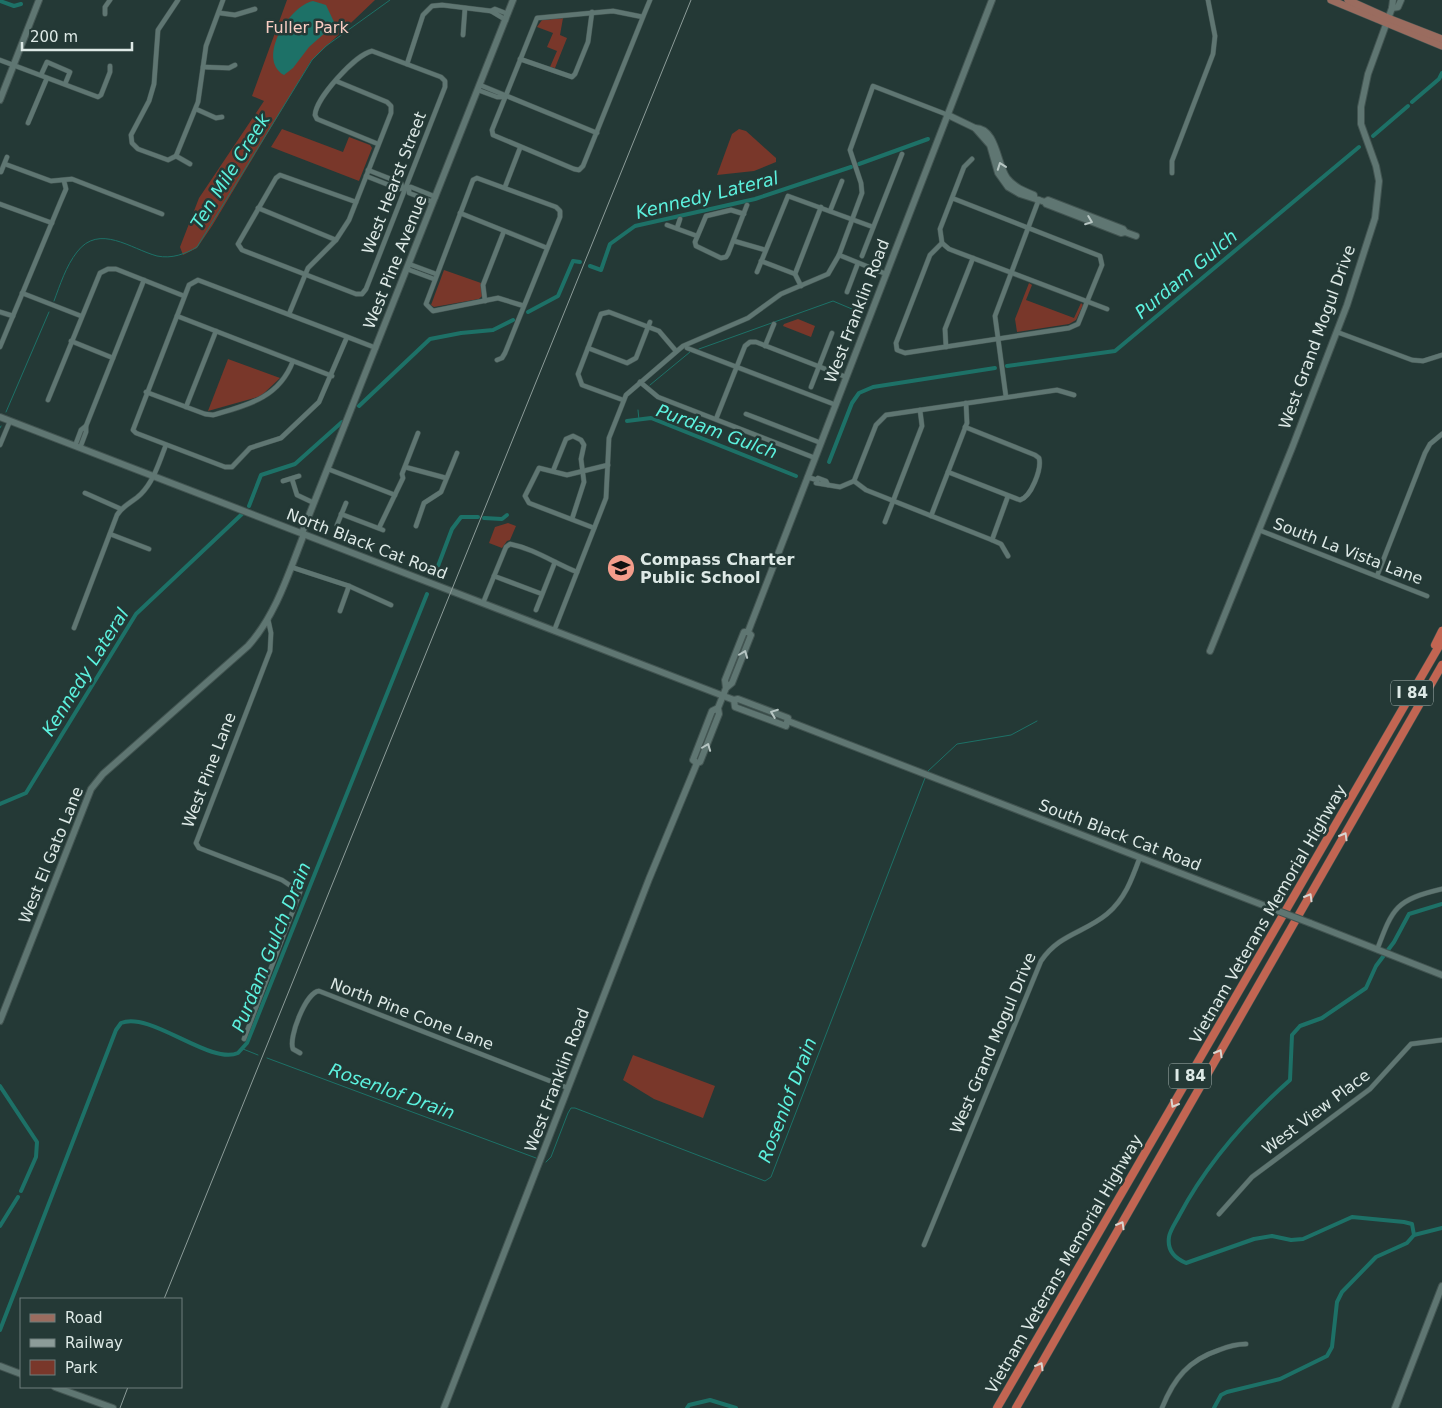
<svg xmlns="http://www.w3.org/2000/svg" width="1442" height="1408" font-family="'DejaVu Sans',sans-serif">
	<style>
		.green { fill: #79372a }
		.water { fill: #1d7167 }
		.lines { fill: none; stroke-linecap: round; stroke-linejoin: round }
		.stream { stroke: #1d7167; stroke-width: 1 }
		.canal { stroke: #1d7167; stroke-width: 4 }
		.street-casing { stroke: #425451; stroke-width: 5.5 }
		.secondary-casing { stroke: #425451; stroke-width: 8 }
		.primary-casing { stroke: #425451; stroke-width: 8 }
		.highway-casing { stroke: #425451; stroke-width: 9 }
		.street { stroke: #5f7672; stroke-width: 4.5 }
		.secondary { stroke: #5f7672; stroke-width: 6 }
		.primary { stroke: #9a6c5f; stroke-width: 7 }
		.highway { stroke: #c26552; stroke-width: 8 }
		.rail { stroke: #8c9c99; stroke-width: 1 }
		.secondary-bridge-casing { stroke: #425451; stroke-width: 8; stroke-linecap: butt }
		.secondary-bridge { stroke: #5f7672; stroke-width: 6 }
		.oneway { stroke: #b7c6c3 }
		.oneway2 { stroke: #d9d5d0 }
		.labels { text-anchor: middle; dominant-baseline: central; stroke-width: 5; stroke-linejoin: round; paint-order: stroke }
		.shield { fill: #243936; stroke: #a6b4b1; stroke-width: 1 }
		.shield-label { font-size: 15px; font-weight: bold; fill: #dde9e6 }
		.park-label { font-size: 16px; fill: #f9cdc3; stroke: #243936 }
		.street-label { font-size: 16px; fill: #dde9e6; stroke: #243936 }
		.poi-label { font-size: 16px; font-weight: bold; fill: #dde9e6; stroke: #243936; text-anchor: start }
		.water-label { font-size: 18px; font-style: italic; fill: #5cf1de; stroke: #243936 }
	</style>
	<rect width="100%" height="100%" fill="#243936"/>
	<g class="green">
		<polygon points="287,0 375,0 311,61 212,226 197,248 183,255 180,247 199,198 264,101 252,96"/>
		<polygon points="563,18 560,35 567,38 555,68 550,67 557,51 547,47 553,33 537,27 542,20"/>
		<polygon points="282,129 343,152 349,137 370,145 372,148 359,181 271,147"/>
		<polygon points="739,129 746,131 776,158 776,162 754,171 717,175 732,134"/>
		<polygon points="444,270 481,283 482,296 479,299 434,307 431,305"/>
		<polygon points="1029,283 1032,285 1026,300 1074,318 1081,303 1083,305 1076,320 1069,324 1017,332 1015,319"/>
		<polygon points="798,319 815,326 811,337 783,326 784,324"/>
		<polygon points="228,359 280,378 261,396 208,411"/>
		<polygon points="508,523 516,526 510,540 507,541 502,548 489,543 495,527"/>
		<polygon points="633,1055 715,1086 703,1118 654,1099 623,1080"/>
	</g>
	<path class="water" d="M313 1 326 5 335 24 309 47 293 68 284 75C256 59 289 6 313 1Z"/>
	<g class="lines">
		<g class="stream">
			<path d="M54 301C60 285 66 266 77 252 99 223 131 249 157 256 172 259 185 254 197 247L312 60 326 46 390 0"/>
			<polyline points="699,349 833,301 859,312"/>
			<polyline points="650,385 690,352"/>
			<polyline points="638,410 639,420"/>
			<polyline points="6,412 49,312"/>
			<polyline points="0,428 1,426"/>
			<polyline points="927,772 957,744 1011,735 1037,721"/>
			<polyline points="243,1049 258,1055"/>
			<polyline points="267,1058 536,1158"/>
			<polyline points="546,1162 551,1157 568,1113 571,1108 575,1108 765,1181 771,1177 925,778"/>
		</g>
		<g class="canal">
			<polyline points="0,1 14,6 21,4"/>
			<polyline points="1412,102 1439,79 1442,73"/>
			<polyline points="1373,136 1408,106"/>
			<polyline points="859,164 928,139"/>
			<polyline points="590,266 601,270 610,244 635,226 755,199 851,167"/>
			<polyline points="528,312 558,296 573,261 580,262"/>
			<polyline points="1007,366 1115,351 1359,147"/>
			<polyline points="359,406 430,339 461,333 493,330 513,320"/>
			<polyline points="627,421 651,418 796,476"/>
			<polyline points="829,462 852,403 859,393 873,387 995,368"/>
			<polyline points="249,506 261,475 295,464 342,422"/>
			<polyline points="484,518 502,519 507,515"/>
			<polyline points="435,574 452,529 461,517 478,517"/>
			<polyline points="0,804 26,793 136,614 242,514"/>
			<polyline points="0,1086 37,1142 36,1157 21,1191"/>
			<polyline points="0,1226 18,1197"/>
			<polyline points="1414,1235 1442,1228"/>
			<path d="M0 1330 116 1030 121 1023C151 1011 209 1065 238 1053L247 1043 427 594"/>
			<polyline points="687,1408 689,1405 710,1400 736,1408"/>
			<path d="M1214 1408 1221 1395 1227 1392 1280 1379 1327 1356 1332 1347 1337 1302 1342 1292 1376 1257 1407 1243 1414 1235 1412 1224 1404 1222 1352 1217 1303 1239 1291 1240 1272 1236 1254 1239 1186 1263C1174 1258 1167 1250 1169 1237 1170 1230 1176 1222 1179 1216 1206 1165 1247 1118 1290 1080L1292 1035 1300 1026 1322 1018 1366 988 1376 966 1394 942 1409 914 1442 904"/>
		</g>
		<defs>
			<g id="street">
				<polyline points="220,13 235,15 255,9"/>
				<polyline points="105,14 105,7 110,0"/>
				<polyline points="643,17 613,11 537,18 492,130 493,135 574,169 579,170 583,166 645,12 650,0"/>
				<polyline points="506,20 491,11 495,9 508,14"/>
				<polyline points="463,35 465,8"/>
				<polyline points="520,59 572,77 575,74 588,42 592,12"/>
				<polyline points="0,60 98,97 101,95 110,72 110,66"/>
				<polyline points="407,64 423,15 432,6 442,5 491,11"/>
				<polyline points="203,67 229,68 235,65"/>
				<polyline points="41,75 47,62 70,72 65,84"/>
				<polyline points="480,85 597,133"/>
				<polyline points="478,90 497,97 505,97"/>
				<polyline points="196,109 216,118 222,117"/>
				<polyline points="28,123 47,78"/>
				<polyline points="176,156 168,160 138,149 132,143 131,135 149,101 154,84 158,30 178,0"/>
				<polyline points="176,156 198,102 206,46 223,0"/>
				<polyline points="176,156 190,164"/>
				<polyline points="5,164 51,181 72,179 162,214"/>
				<polyline points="368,170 401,183 402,187"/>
				<polyline points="1,172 7,157"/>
				<polyline points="1172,173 1172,161 1213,54 1215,36 1208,0"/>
				<polyline points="366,176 399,189 411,187 436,197"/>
				<polyline points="505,187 520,148"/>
				<polyline points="409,189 409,193 433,202"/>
				<polyline points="952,198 1100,256 1102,265 1078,324 1069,328 905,353 897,350 896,343 930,255 942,243 940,229 964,167 972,159"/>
				<path d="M356 202 280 175 276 178 238 244 242 250 356 294H362L366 289 445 87V81L441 77 372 51C355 55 316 98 315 115L317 119 378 144"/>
				<polyline points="0,204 52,223"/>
				<polyline points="258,208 336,240"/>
				<polyline points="830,211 842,181"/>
				<polyline points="460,213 547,248"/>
				<polyline points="744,214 731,210 706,216 695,242 696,246 721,258 726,257 728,254 747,205"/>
				<polyline points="667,225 697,236"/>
				<polyline points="677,228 680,219"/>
				<polyline points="734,241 765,250"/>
				<polyline points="942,243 949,249 1107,309"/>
				<polyline points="839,255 886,274"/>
				<polyline points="862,256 902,154"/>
				<polyline points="761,261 795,274 801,286"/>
				<polyline points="409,264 436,274"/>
				<polyline points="407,269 434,279"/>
				<polyline points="757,272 788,196 873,227"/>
				<polyline points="795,274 821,207"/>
				<polyline points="847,292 858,263"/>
				<polyline points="22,293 81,316"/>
				<polyline points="485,301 483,285 504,231"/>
				<polyline points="0,312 13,316"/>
				<polyline points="289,314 308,268 336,240 349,220 391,113 391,106 387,102 336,81"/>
				<polyline points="177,316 332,376"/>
				<polyline points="1337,332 1412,360 1423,361 1442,355"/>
				<path d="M347 337 319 402 281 438 250 448 232 467H225L136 433 133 430 189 285 198 280C258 303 317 325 376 348"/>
				<polyline points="71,341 113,358"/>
				<polyline points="765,346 774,324"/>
				<polyline points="0,347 60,203 66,189 64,181"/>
				<polyline points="946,347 945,329 973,258"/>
				<polyline points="588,348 627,363 636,358 650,322"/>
				<polyline points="687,348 836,405"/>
				<polyline points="497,360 502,358 505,353 560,217 560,211 556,207 477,178 473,180 426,304 433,311 498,298 524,306"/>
				<polyline points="640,382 658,397 815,458"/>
				<polyline points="811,387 832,333"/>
				<path d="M146 392 205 414 213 415C248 405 279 398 293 361"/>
				<polyline points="1006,397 995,316 1039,199"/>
				<polyline points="48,400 100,273 108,269 116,269 184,296"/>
				<polyline points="623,400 582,385 578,374 601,314 609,312 659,331 676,351"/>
				<polyline points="186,407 216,331"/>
				<polyline points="746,414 821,443"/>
				<polyline points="716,419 745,346 750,342 756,342 846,377"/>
				<polyline points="86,426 144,280"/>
				<polyline points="0,445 10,421"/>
				<polyline points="75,446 81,430 86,426 86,432 80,448"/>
				<polyline points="405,467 446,478"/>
				<polyline points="328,469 395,495"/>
				<polyline points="553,471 566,439 573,436 581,440 584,445 581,459 584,482 572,519"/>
				<path d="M948 472 1020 500C1031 497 1042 469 1039 458L1035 455 965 427"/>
				<polyline points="807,477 817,480 816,483 828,485 826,481 818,478 817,480"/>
				<polyline points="292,479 297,495 314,503"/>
				<polyline points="283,481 299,476"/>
				<polyline points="854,481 876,425 886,415 1057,390 1074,395"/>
				<polyline points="828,485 840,487 854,481 866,490 992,540 1001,544 1008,556"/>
				<polyline points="85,493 121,509"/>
				<polyline points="341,514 383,530"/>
				<polyline points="931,516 967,423 966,403"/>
				<polyline points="885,522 922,426 920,410"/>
				<polyline points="337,525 346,503"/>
				<polyline points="416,526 424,503 441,492 457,453"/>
				<polyline points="379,528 403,478 402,474 418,433"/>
				<polyline points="594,528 529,503 525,496 539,468 567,475 608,465"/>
				<polyline points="1259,530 1427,596"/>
				<polyline points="110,534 149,549"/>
				<polyline points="992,540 1008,496"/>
				<polyline points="291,567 349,586 391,605"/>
				<polyline points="494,576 542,594"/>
				<polyline points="1377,576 1425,453 1430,444 1442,434"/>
				<path d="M483 603 506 547 510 544C535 549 554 563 577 572"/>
				<polyline points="536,610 555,562"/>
				<polyline points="340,611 349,586"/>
				<path d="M74 628 117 515C123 505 133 502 141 494 154 481 159 462 166 445"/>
				<polyline points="554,631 606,498 609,438 626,395 683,346 748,318 781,294 828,274 839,255 862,193 861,183 850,150 873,86 948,115"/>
				<path d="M1377 950C1393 907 1396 900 1442 889"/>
				<polyline points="244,1039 300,892 282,880 199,848 196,843 270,651 271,633 268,619"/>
				<path d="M300 1053 293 1049C288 1038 306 992 319 991L568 1088"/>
				<polyline points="1219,1214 1252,1177 1370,1089 1411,1044 1442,1040"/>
				<path d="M924 1245 1041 961C1059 934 1084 933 1107 914 1125 899 1132 879 1140 857"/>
				<path d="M1162 1408C1174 1378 1189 1360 1219 1350 1229 1346 1236 1344 1246 1344"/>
			</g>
			<g id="secondary">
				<polyline points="1392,8 1398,7 1401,0"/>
				<polyline points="0,100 39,0"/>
				<polyline points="948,115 975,128"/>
				<path d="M1034 197V195C1024 191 1014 187 1007 178 997 165 997 128 975 128L990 145 998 173 1008 187 1020 194 1045 202 1046 204 1121 233 1125 232 1123 229 1048 200 1045 202"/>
				<polyline points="1125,232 1136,236"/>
				<polyline points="0,417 734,700 738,699 788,718 786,726 735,707 734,700"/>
				<polyline points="302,533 513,0"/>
				<polyline points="748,632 751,635 732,683 726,688 725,680 744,632 748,632 751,624 992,0"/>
				<polyline points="1210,651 1292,448 1347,305 1375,218 1379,181 1376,166 1361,124 1361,107 1368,74 1392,8 1393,0"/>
				<polyline points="718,708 712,711 693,760 697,763 700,762 719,714 718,708 726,688"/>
				<polyline points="788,721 1273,909"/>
				<polyline points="1310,923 1442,975"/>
				<path d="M0 1021 91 789 103 774 248 646C276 615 289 572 304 534"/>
				<polyline points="0,1366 21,1374"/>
				<polyline points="55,1387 113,1408"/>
				<polyline points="444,1408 649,879 697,763"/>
				<polyline points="1395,1408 1442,1286"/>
			</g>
			<g id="primary">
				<polyline points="1331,0 1442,46"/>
				<polyline points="1348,0 1388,18 1442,39"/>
			</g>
			<g id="highway">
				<polyline points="1435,645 1442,631"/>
				<polyline points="997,1408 1442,641"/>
				<polyline points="1016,1408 1442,665"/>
			</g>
		</defs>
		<use href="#street" class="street-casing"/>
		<use href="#secondary" class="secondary-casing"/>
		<use href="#primary" class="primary-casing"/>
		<use href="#highway" class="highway-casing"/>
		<use href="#street" class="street"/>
		<use href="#secondary" class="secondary"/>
		<use href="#primary" class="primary"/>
		<use href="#highway" class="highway"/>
		<g class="rail">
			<polyline points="164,1299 691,0"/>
			<polyline points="120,1408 128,1387"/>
		</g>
		<defs>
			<polyline id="secondary-bridge" points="1273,909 1310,923"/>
		</defs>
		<use href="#secondary-bridge" class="secondary-bridge-casing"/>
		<use href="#secondary-bridge" class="secondary-bridge"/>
	</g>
	<defs><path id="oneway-chevron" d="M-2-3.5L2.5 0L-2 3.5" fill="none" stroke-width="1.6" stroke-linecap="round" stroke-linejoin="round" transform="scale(1.25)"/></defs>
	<g class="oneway">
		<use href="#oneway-chevron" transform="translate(1001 166) rotate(-110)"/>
		<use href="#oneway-chevron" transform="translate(1089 221) rotate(21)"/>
		<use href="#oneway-chevron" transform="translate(744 654) rotate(-69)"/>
		<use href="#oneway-chevron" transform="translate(774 713) rotate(-159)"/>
		<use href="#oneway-chevron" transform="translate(707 747) rotate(-69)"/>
	</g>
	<g class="oneway2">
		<use href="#oneway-chevron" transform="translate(1344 836) rotate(-60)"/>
		<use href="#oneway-chevron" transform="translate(1309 897) rotate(-60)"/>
		<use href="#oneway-chevron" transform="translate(1219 1053) rotate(-60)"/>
		<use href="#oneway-chevron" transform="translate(1174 1104) rotate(120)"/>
		<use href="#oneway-chevron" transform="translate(1121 1225) rotate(-60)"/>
		<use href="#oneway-chevron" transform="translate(1040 1366) rotate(-60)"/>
	</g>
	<defs>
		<symbol id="school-disc" viewBox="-11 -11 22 22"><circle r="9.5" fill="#f49d8b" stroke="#243936"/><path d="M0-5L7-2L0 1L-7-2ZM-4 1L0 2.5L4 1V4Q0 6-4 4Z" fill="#111"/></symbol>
	</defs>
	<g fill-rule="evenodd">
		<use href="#school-disc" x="605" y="552" width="32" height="32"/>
	</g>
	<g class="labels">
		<g class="shield">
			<rect x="1391" y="680.5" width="42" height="25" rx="4"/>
			<rect x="1169" y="1063.5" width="42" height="25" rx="4"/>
		</g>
		<g class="shield-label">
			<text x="1412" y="693">I 84</text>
			<text x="1190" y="1076">I 84</text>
		</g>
		<g class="park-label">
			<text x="307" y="27">Fuller Park</text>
		</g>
		<g class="street-label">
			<text transform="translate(394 183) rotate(-69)">West Hearst Street</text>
			<text transform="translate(395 262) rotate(-68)">West Pine Avenue</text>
			<text transform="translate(857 311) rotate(-69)">West Franklin Road</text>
			<text transform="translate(1317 337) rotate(-70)">West Grand Mogul Drive</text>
			<text transform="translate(367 544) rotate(21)">North Black Cat Road</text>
			<text transform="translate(1348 551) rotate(21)">South La Vista Lane</text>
			<text transform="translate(209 770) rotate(-69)">West Pine Lane</text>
			<text transform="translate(1120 835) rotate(21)">South Black Cat Road</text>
			<text transform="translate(51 855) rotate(-68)">West El Gato Lane</text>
			<text transform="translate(1268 914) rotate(-60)">Vietnam Veterans Memorial Highway</text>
			<text transform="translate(412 1014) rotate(21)">North Pine Cone Lane</text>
			<text transform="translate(993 1043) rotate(-67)">West Grand Mogul Drive</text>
			<text transform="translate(557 1080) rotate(-69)">West Franklin Road</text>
			<text transform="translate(1316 1112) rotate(-37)">West View Place</text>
			<text transform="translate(1064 1264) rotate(-60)">Vietnam Veterans Memorial Highway</text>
		</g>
		<g class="poi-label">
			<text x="640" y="559">Compass Charter<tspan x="640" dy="18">Public School</tspan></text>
		</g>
		<g class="water-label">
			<text transform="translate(230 171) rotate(-58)">Ten Mile Creek</text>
			<text transform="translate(707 195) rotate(-14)">Kennedy Lateral</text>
			<text transform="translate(1186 274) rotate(-40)">Purdam Gulch</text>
			<text transform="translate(717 431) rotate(20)">Purdam Gulch</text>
			<text transform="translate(85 672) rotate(-58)">Kennedy Lateral</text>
			<text transform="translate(271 947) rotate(-68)">Purdam Gulch Drain</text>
			<text transform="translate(392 1091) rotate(20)">Rosenlof Drain</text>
			<text transform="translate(787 1100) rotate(-69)">Rosenlof Drain</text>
		</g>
	</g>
	<rect x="20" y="1298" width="162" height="90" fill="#243936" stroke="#6e7f7c"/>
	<rect x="30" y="1314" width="25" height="8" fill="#9a6c5f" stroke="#6e7f7c"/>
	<text x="65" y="1323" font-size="15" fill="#dde9e6">Road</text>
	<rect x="30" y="1339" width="25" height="8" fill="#8c9c99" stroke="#6e7f7c"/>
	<text x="65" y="1348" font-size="15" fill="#dde9e6">Railway</text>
	<rect x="30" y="1360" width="25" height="15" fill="#79372a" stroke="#6e7f7c"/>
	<text x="65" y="1373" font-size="15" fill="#dde9e6">Park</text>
	<path d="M22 42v8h110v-8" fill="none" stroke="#dde9e6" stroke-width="2.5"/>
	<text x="30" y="42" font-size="15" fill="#dde9e6" stroke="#243936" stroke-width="4" paint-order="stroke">200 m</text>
</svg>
